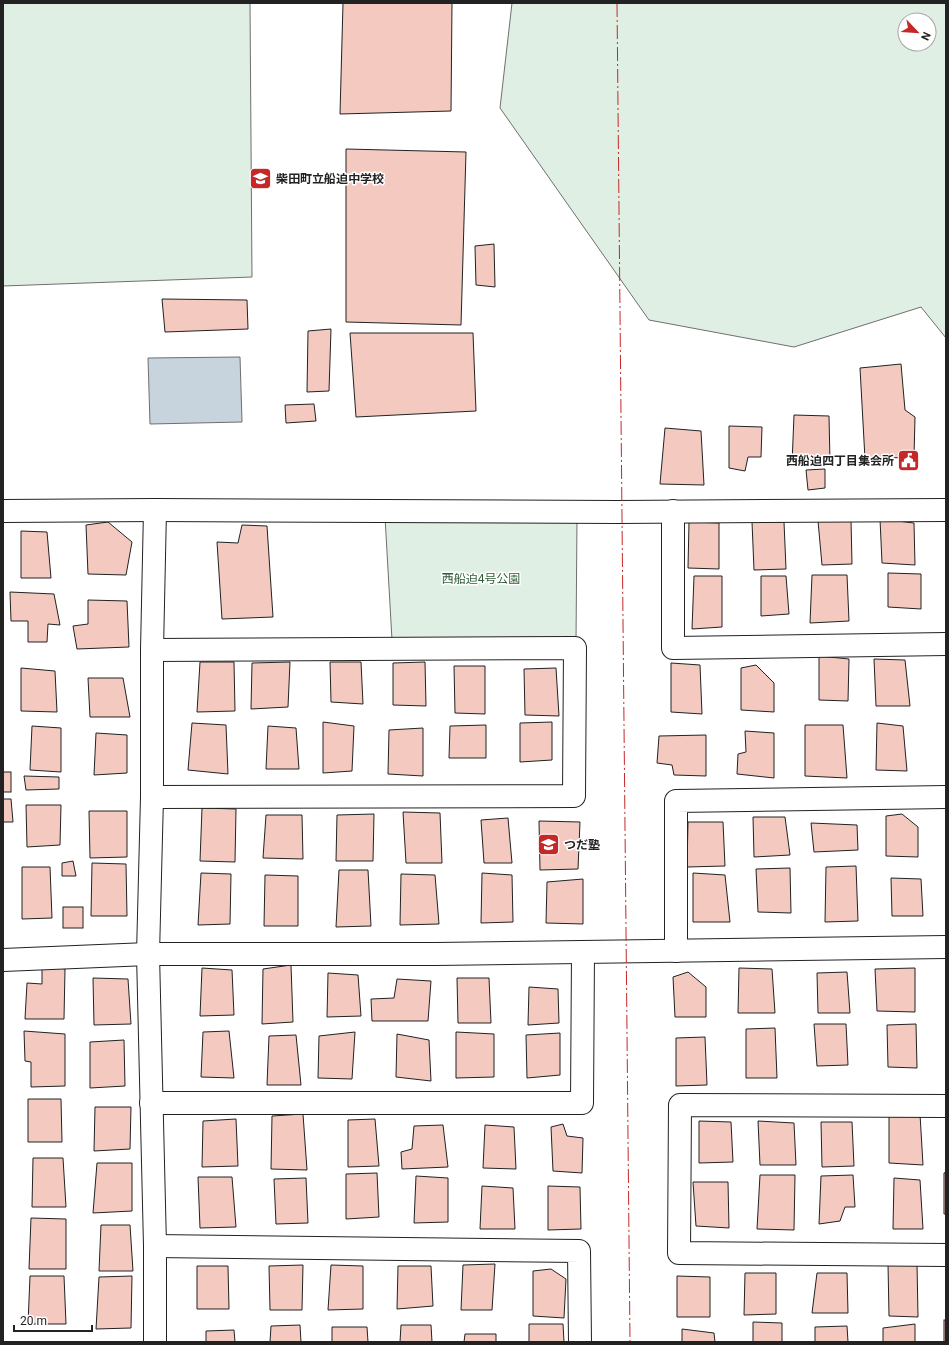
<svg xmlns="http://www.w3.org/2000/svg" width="949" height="1345" font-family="Roboto,'Noto Sans JP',sans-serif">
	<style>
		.green { fill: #e0efe3; stroke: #6f6f6f; fill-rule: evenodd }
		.water { fill: #c7d3dd; stroke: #6f6f6f }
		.building { fill: #f3c9c0; stroke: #222 }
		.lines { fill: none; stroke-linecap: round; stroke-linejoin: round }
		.minor-casing { stroke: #222; stroke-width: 24 }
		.minor { stroke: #fff; stroke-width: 22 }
		.power { stroke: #c62828; stroke-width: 1; stroke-dasharray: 14 3 2 3; stroke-linecap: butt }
		.labels { text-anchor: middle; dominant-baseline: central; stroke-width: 3; stroke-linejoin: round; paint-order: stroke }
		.poi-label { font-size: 12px; font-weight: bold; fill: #222; stroke: #fff; text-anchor: start }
		.park-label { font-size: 12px; fill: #2f5e38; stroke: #fff }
	</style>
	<rect width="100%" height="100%" fill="#fff"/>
	<g class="green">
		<polygon points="3,3 250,3 252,277 3,286"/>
		<path d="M512 3H946V338L921 307 794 347 649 320 500 108ZM905 20H929V44H905Z"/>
		<polygon points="385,517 577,518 576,641 392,640"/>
	</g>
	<polygon class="water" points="240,357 242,422 150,424 148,358"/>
	<g class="building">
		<polygon points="343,3 452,3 451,111 340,114"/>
		<polygon points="346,149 466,152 461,325 346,322"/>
		<polygon points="494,244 495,287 476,285 475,246"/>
		<polygon points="162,299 247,300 248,329 165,332"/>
		<polygon points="331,329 329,391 307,392 308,331"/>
		<polygon points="350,333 473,333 476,411 356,417"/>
		<polygon points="901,364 905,410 915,417 914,457 865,459 860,368"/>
		<polygon points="314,404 316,421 286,423 285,405"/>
		<polygon points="794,415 829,416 830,462 792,464"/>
		<polygon points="729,426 762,427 761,457 748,457 745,471 729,468"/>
		<polygon points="665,428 701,431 704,485 660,484"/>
		<polygon points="825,469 825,488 808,490 806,470"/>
		<polygon points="880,519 914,523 915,565 882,563"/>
		<polygon points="851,520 852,564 822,565 818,521"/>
		<polygon points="108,522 132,542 126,575 88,574 86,525"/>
		<polygon points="689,522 719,523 719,569 688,568"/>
		<polygon points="752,522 784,522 786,569 754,570"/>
		<polygon points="242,525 267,526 273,617 222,619 217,542 238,543"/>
		<polygon points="21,531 47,532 51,578 21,578"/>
		<polygon points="888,573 921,574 921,609 888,607"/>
		<polygon points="812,575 847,575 849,621 810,623"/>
		<polygon points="694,576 722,576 722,627 692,629"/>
		<polygon points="761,576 786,576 789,614 761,616"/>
		<polygon points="10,592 54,594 60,625 48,624 47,642 28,642 28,621 11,621"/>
		<polygon points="88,600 127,601 129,647 77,649 73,626 88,624"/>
		<polygon points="819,656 849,659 848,701 819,700"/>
		<polygon points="874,659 905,660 910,706 876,706"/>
		<polygon points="200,662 234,662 235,711 197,712"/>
		<polygon points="290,662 288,707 251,709 252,663"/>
		<polygon points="330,662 361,662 363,704 331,702"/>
		<polygon points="425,662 426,706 393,705 393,663"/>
		<polygon points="671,663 700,665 702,714 671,712"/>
		<polygon points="756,665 774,683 774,712 741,710 741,668"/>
		<polygon points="454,666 485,666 485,714 455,713"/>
		<polygon points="21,668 55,671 57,712 21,711"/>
		<polygon points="556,668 559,716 525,715 524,669"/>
		<polygon points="88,678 123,678 130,717 90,717"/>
		<polygon points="323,722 354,726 352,771 323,773"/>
		<polygon points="552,722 552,760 520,762 520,723"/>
		<polygon points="192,723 226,725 228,774 188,770"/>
		<polygon points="877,723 903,726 907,771 876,770"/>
		<polygon points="486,725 486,758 449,758 450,726"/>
		<polygon points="805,725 843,725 847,778 805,776"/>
		<polygon points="32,726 61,728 61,772 30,770"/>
		<polygon points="268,726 296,728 299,769 266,769"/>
		<polygon points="423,728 423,776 388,774 389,730"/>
		<polygon points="745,731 774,733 774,778 737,774 738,754 746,752"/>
		<polygon points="96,733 127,735 127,773 94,775"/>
		<polygon points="706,735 706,776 674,775 672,765 657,763 659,736"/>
		<rect x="3" y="772" width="8" height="20"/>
		<polygon points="24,776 59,777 59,789 26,790"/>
		<polygon points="3,799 11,799 13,822 3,822"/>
		<polygon points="26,805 61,805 60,845 27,847"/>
		<polygon points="202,808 236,809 235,862 200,861"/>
		<polygon points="89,811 127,811 127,857 90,858"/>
		<polygon points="403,812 440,813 442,863 406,863"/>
		<polygon points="374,814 373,861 336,861 337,815"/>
		<polygon points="902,814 918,827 918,857 886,856 886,816"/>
		<polygon points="266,815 302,815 303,859 263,858"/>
		<polygon points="753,817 785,817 790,855 754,857"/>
		<polygon points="508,818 512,863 484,863 481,820"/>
		<polygon points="539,821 580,822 578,869 540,870"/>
		<polygon points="688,822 723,822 725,866 687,867"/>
		<polygon points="811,823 857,825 858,850 814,852"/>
		<polygon points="73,861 76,876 62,876 62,863"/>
		<polygon points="92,863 126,864 127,916 91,916"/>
		<polygon points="856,866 858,921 825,922 826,867"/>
		<polygon points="22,867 50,867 52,918 22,919"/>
		<polygon points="790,868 791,913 758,912 756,869"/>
		<polygon points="339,870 368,870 371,926 336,927"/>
		<polygon points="201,873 231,874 230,924 198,925"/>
		<polygon points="482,873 512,875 513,922 481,923"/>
		<polygon points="693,873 725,875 730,922 693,922"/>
		<polygon points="401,874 435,875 439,924 400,925"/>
		<polygon points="265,875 298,876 298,926 264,926"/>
		<polygon points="891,878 921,879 923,916 892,916"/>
		<polygon points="583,879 583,924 546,923 547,882"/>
		<rect x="63" y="907" width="20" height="21"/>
		<polygon points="42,965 65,969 64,1019 25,1019 27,983 42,984"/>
		<polygon points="291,965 293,1022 262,1024 263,969"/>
		<polygon points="202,968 232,970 234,1015 200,1016"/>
		<polygon points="739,968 772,969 775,1013 738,1013"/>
		<polygon points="915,968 915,1012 877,1011 875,969"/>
		<polygon points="688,972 706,987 706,1017 675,1017 673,977"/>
		<polygon points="847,972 850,1013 818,1013 817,973"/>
		<polygon points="328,973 358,975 361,1016 327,1017"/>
		<polygon points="93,978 128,979 131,1024 94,1025"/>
		<polygon points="457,978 489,978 491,1023 458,1023"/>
		<polygon points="397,979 431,981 428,1021 372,1021 371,999 394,998"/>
		<polygon points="529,987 558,989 559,1023 528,1025"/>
		<polygon points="814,1024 846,1024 848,1065 817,1066"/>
		<polygon points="916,1024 917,1068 888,1067 887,1025"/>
		<polygon points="775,1028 777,1078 746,1078 746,1029"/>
		<polygon points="24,1031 65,1034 65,1086 31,1087 31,1062 25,1061"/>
		<polygon points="229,1031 234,1078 201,1077 203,1032"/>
		<polygon points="355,1032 352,1079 318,1078 319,1036"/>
		<polygon points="456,1032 494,1034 494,1077 456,1078"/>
		<polygon points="560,1033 560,1075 527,1078 526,1035"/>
		<polygon points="397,1034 429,1040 431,1081 396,1077"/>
		<polygon points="296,1035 301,1085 267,1085 269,1036"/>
		<polygon points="705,1037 707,1085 676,1086 676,1038"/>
		<polygon points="124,1040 125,1086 90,1088 90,1042"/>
		<polygon points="28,1099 61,1099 62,1142 28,1142"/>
		<polygon points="95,1107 131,1107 130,1149 94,1151"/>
		<polygon points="303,1114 307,1170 271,1169 272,1116"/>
		<polygon points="920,1114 923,1165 889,1163 889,1115"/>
		<polygon points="236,1119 238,1166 202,1167 203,1121"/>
		<polygon points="375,1119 379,1166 348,1167 348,1120"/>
		<polygon points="699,1121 731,1122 733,1162 699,1163"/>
		<polygon points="758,1121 794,1123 796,1165 760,1165"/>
		<polygon points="821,1122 852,1122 854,1166 822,1167"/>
		<polygon points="563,1124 567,1136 583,1138 582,1173 553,1171 551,1127"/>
		<polygon points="443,1125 448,1167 402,1169 401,1152 412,1149 414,1126"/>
		<polygon points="485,1125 514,1127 516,1169 483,1168"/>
		<polygon points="33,1158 63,1158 66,1207 32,1207"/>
		<polygon points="97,1163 132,1163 132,1211 93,1213"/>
		<polygon points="946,1172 946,1214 944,1214 944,1173"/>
		<polygon points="377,1173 379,1217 346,1219 346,1174"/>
		<polygon points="760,1175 795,1175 794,1230 757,1229"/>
		<polygon points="853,1175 855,1207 845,1207 840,1221 819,1224 821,1176"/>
		<polygon points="416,1176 448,1178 448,1222 414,1223"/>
		<polygon points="198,1177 232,1177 236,1227 200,1228"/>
		<polygon points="306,1178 308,1223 276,1224 274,1179"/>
		<polygon points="894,1178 920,1180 923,1229 893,1229"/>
		<polygon points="693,1182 728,1182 729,1228 696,1226"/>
		<polygon points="482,1186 513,1188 515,1229 480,1229"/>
		<polygon points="548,1186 580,1187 581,1229 548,1230"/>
		<polygon points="31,1218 66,1219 66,1269 29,1269"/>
		<polygon points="101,1225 130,1225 133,1271 99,1271"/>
		<polygon points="917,1263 918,1317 889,1316 888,1264"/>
		<polygon points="495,1264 492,1310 461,1310 463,1265"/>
		<polygon points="303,1265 302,1310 270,1310 269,1266"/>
		<polygon points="331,1265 363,1266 363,1309 328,1310"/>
		<polygon points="197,1266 228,1266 229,1309 197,1309"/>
		<polygon points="398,1266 431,1266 433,1306 397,1309"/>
		<polygon points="551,1269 566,1279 564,1318 533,1316 533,1271"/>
		<polygon points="745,1273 776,1273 776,1314 744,1315"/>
		<polygon points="817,1273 847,1273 848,1313 812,1313"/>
		<polygon points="30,1276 64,1276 66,1324 28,1324"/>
		<polygon points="132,1276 131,1328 96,1329 99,1277"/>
		<polygon points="677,1276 710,1277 710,1317 677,1317"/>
		<rect x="944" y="1320" width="2" height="22"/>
		<polygon points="753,1322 782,1323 782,1342 753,1342"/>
		<polygon points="529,1324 563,1324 564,1342 529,1342"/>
		<polygon points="915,1324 915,1342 883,1342 883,1328"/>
		<polygon points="300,1325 301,1342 270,1342 271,1326"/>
		<polygon points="401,1325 431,1325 432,1342 400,1342"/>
		<polygon points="847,1326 848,1342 815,1342 815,1327"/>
		<polygon points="332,1327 367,1327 368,1342 332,1342"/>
		<polygon points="682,1329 714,1333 715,1342 682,1342"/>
		<polygon points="234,1330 235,1342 206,1342 206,1331"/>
		<polygon points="465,1334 496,1334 496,1342 464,1342"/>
	</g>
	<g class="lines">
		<defs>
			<g id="minor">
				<polyline points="155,510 152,650 152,797 148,954 155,1246 155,1342"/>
				<polyline points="3,511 155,510 618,512 946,510"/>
				<polyline points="673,511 673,648 946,644"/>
				<polyline points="152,650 575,648 574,796 152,797"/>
				<polyline points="676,951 676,801 946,797"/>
				<polyline points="3,960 148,954 436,954 946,947"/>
				<polyline points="151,1103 582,1103 583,952"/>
				<polyline points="946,1106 680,1105 679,1253 946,1255"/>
				<polyline points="155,1246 579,1251 580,1342"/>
			</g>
		</defs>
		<use href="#minor" class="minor-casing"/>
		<use href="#minor" class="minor"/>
		<polyline class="power" points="617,3 630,1342"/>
	</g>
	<defs>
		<symbol id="school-square" viewBox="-11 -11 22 22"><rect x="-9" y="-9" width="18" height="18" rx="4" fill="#c62828" stroke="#fff"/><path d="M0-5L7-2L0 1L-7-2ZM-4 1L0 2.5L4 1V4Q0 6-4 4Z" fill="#fff"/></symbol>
		<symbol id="civic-square" viewBox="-11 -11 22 22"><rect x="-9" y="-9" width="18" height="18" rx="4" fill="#c62828" stroke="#fff"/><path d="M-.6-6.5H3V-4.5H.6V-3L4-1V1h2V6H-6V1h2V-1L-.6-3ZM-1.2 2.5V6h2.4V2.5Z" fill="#fff"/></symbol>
	</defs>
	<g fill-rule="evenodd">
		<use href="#school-square" x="248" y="166" width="25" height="25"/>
		<use href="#civic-square" x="896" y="448" width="25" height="25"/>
		<use href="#school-square" x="536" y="832" width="25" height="25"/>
	</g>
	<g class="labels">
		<g class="poi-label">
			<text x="276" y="179">柴田町立船迫中学校</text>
			<text x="894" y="461" text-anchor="end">西船迫四丁目集会所</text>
			<text x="564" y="845">つだ塾</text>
		</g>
		<g class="park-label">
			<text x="481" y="579">西船迫4号公園</text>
		</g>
	</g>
	<rect width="949" height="1345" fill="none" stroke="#222222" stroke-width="8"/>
	<g transform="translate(917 32) rotate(115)"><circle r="19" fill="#ffffff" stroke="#a7a7a7"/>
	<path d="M0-3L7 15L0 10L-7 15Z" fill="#c62828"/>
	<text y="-6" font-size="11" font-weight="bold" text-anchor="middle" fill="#222222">N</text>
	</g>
	<path d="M14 1325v6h78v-6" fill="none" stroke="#222222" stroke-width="2"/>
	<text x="20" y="1325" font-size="12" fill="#222222" stroke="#ffffff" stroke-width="3" paint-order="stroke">20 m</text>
</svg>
